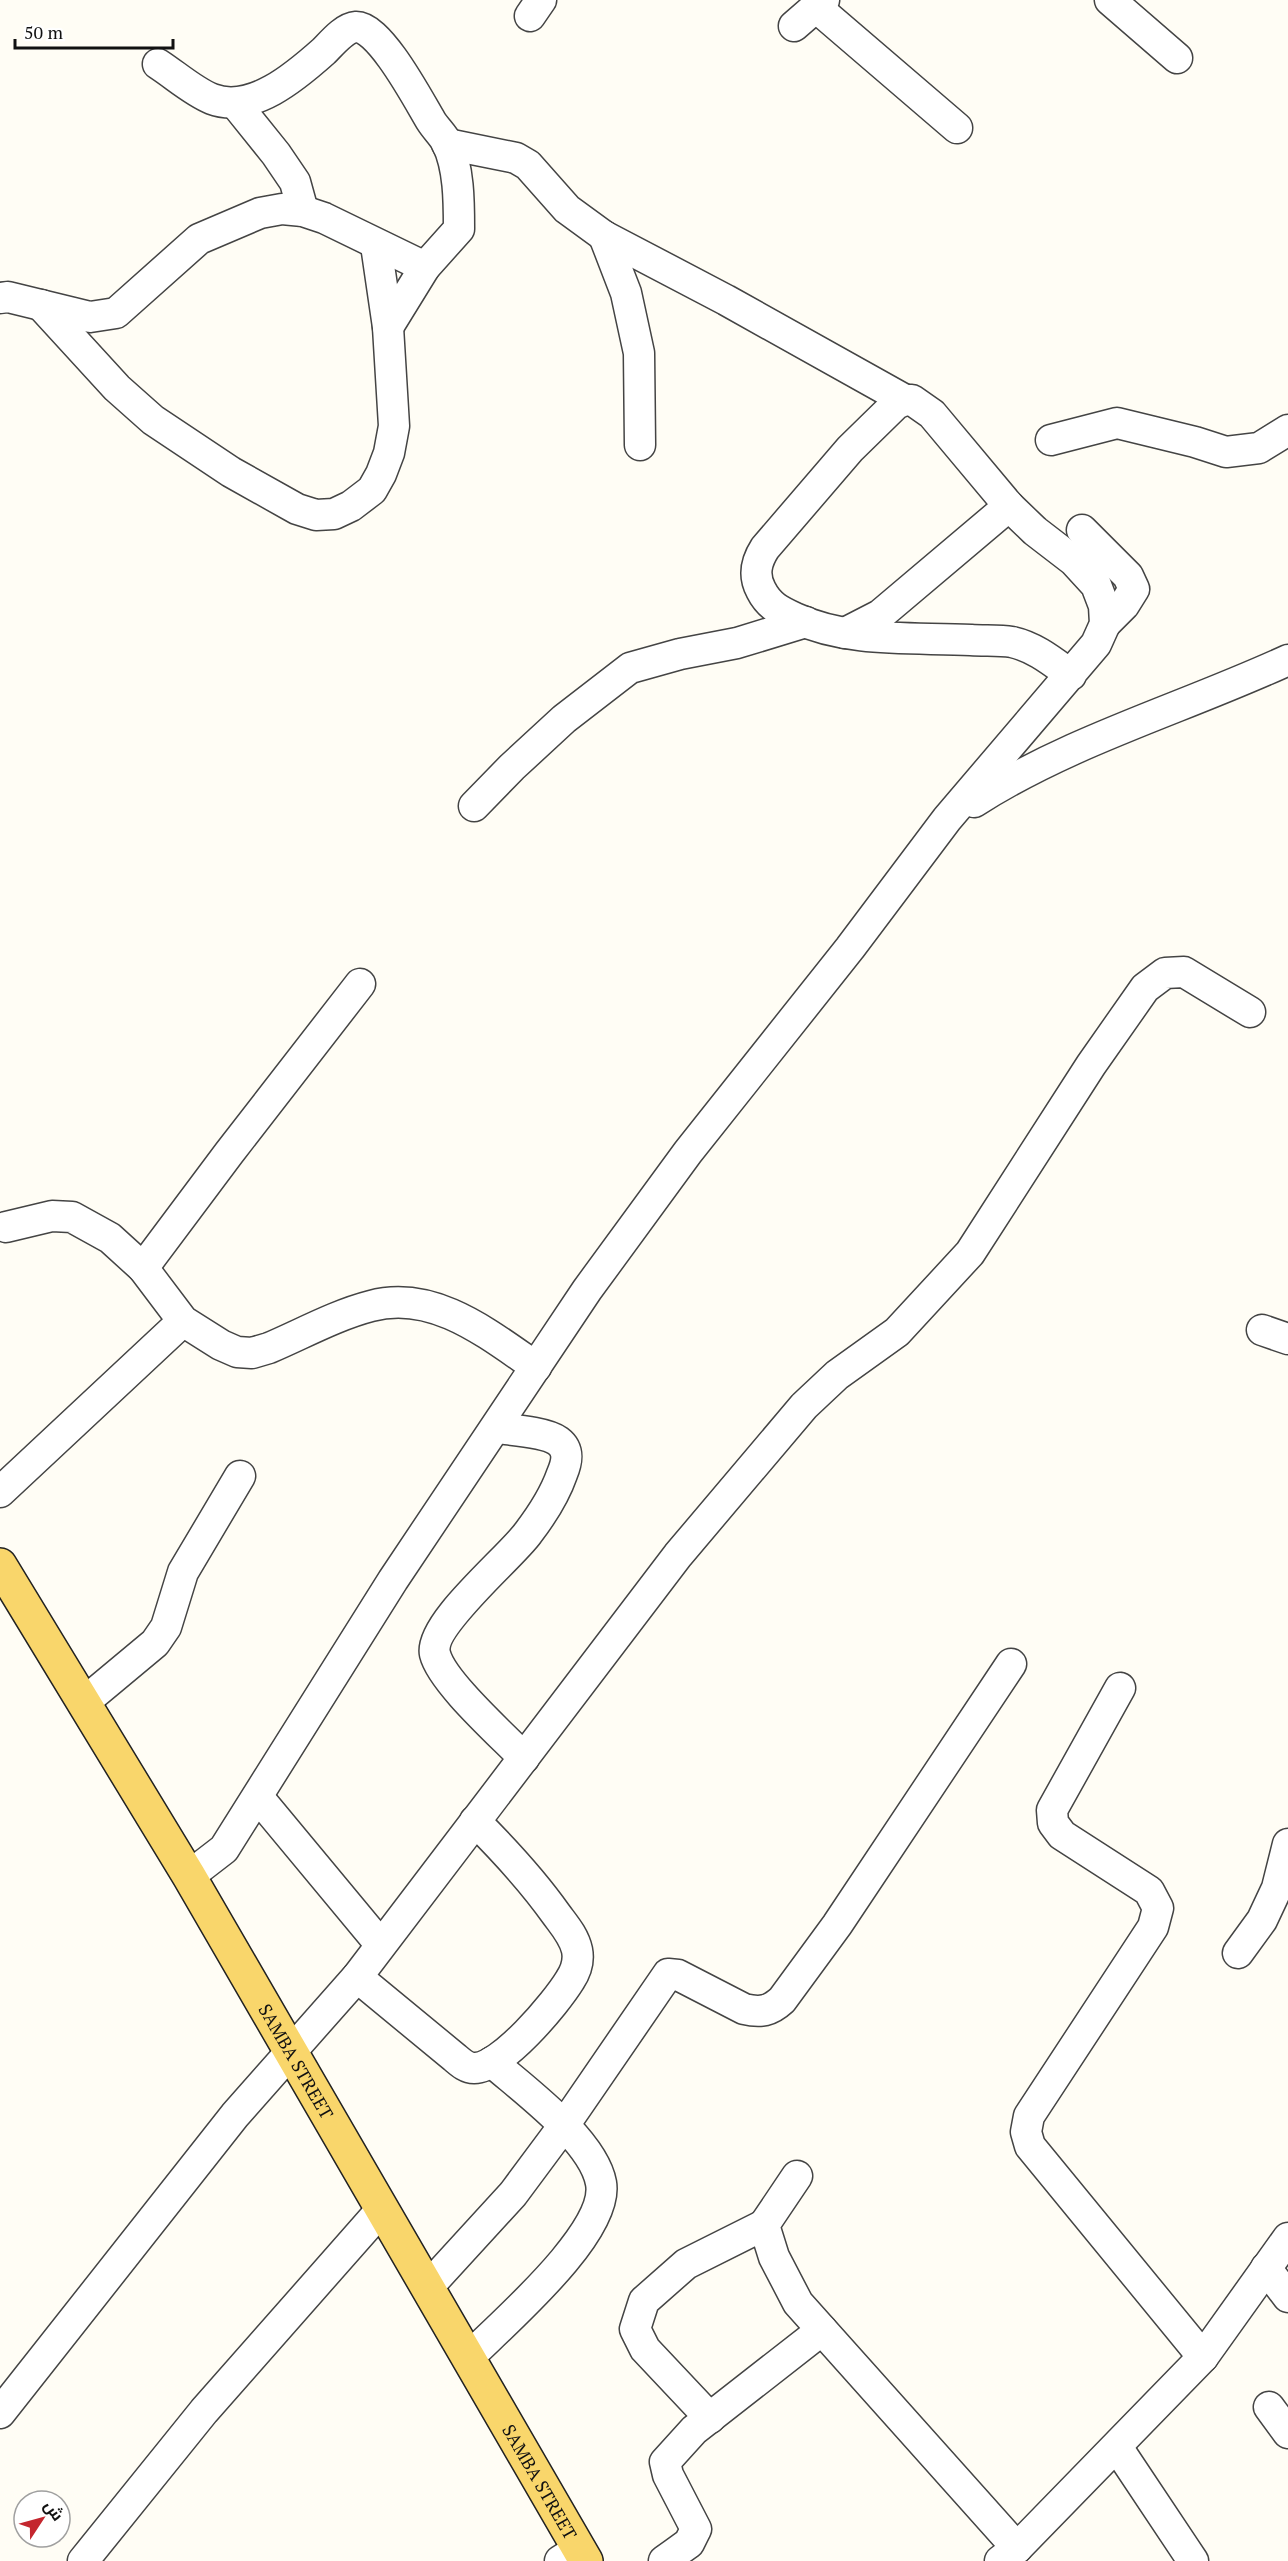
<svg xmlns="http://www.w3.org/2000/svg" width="1288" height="2561" font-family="'PT Serif',Cairo,serif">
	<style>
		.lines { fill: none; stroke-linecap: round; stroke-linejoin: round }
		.minor-casing { stroke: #444; stroke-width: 33 }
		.major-casing { stroke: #222; stroke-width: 36 }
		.minor { stroke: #fff; stroke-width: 30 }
		.major { stroke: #f9d66b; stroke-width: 33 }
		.labels { text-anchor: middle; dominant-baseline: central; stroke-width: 6; stroke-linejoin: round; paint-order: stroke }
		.street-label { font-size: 18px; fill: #111; stroke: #fff }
	</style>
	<rect width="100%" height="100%" fill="#fffdf5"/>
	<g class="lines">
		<defs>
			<g id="minor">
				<polyline points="1110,0 1177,58"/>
				<polyline points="816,7 957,128"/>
				<polyline points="530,16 541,0"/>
				<polyline points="794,26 824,0"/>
				<path d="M158 64C175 75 194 92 212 99 252 114 296 76 324 51 332 43 344 28 356 27 380 26 420 103 431 121 436 129 443 135 447 143 459 167 459 202 459 229L425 267 388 327"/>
				<polyline points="235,103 276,154 295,182 303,211"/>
				<polyline points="447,144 516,158 528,165 567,209 604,236 726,300 905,400"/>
				<polyline points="604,236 626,293 639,353 640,445"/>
				<polyline points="0,298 8,297 90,317 116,313 199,239 260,213 282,209 303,211 324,218 425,267"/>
				<polyline points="41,305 117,388 153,420 231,472 297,509 316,515 334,514 351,506 372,490 381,474 389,453 394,426 388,327 376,245"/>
				<polyline points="1051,440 1117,423 1195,442 1226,452 1259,448 1288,430"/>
				<polyline points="1082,530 1128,576 1134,589 1124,605 1105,624"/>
				<polyline points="845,633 880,615 1009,506"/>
				<path d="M974 802C1071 740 1184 708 1288 660"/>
				<polyline points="474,806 512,767 564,719 630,668 680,654 737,643 806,622"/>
				<path d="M6 1227 52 1216 72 1217 110 1238 143 1268 183 1321 221 1345 237 1352 252 1353 269 1348C302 1334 336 1315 371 1306 433 1289 488 1334 536 1367"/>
				<polyline points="143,1268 229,1153 360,984"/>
				<polyline points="1262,1330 1288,1339"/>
				<path d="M496 1428C511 1430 546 1432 558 1441 570 1450 567 1462 562 1474 555 1494 541 1516 528 1533 510 1558 428 1625 435 1654 442 1682 502 1735 524 1758"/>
				<polyline points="0,1492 183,1321"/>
				<polyline points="1120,1688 1052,1810 1053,1823 1062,1835 1149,1891 1158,1908 1153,1927 1029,2116 1026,2132 1030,2146 1203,2357"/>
				<polyline points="83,1703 155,1643 166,1627 183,1572 240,1476"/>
				<polyline points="258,1797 380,1944"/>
				<path d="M189 1876 224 1849 393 1580 587 1290 688 1152 850 948 947 819 1096 644 1105 624 1104 606 1096 585 1074 561 1035 531 1009 506 932 414 912 400H905L896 404 850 449 765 548C756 562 753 575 761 590 769 606 780 611 795 618 849 643 913 637 971 640 984 641 999 640 1012 642 1035 647 1053 662 1071 675"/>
				<polyline points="1238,1953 1262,1920 1277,1888 1288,1844"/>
				<path d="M357 1977 454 2057C460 2062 466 2068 474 2068 501 2069 556 2003 570 1980 576 1971 579 1960 577 1950 574 1936 564 1925 556 1914 532 1880 504 1850 475 1821"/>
				<polyline points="797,2176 764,2225 774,2257 798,2303 1017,2548"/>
				<polyline points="1266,2268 1288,2297"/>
				<path d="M427 2288 513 2194 565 2124 668 1974 678 1975 744 2009C761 2013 770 2011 782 2000L837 1925 1011 1664"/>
				<path d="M468 2358C502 2324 610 2232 601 2183 593 2140 524 2090 492 2062"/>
				<polyline points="1269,2407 1288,2433"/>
				<polyline points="0,2413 235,2115 357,1977 678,1555 804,1406 837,1375 897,1332 970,1253 1091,1065 1145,988 1165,973 1184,972 1250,1012"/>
				<polyline points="710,2418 645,2349 635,2329 644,2301 686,2264 764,2225"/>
				<polyline points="1117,2447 1193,2561"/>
				<polyline points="83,2561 204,2411 382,2209"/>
				<polyline points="560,2561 579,2549"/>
				<polyline points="664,2561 689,2543 696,2529 668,2475 665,2462 694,2430 822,2330"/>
				<polyline points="1000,2561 1017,2548 1203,2357 1288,2238"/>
			</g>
			<g id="major">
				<path id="s1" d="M0 1565 189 1876 586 2561"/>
			</g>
		</defs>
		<use href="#minor" class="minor-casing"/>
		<use href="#major" class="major-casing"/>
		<use href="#minor" class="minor"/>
		<use href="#major" class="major"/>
	</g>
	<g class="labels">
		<g class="street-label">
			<text stroke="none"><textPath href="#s1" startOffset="578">SAMBA STREET</textPath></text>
			<text stroke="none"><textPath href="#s1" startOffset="1064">SAMBA STREET</textPath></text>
		</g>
	</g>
	<g transform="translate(42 2519) rotate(54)"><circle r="28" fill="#ffffff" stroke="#a0a0a0" stroke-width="1.5"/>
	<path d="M0-4.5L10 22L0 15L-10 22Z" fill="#c4262e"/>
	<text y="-9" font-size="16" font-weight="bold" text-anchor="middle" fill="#111111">ش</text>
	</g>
	<path d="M15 39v9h158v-9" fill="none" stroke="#111111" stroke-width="3"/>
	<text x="24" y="39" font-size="18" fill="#111111" stroke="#ffffff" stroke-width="4.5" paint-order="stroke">50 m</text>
</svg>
